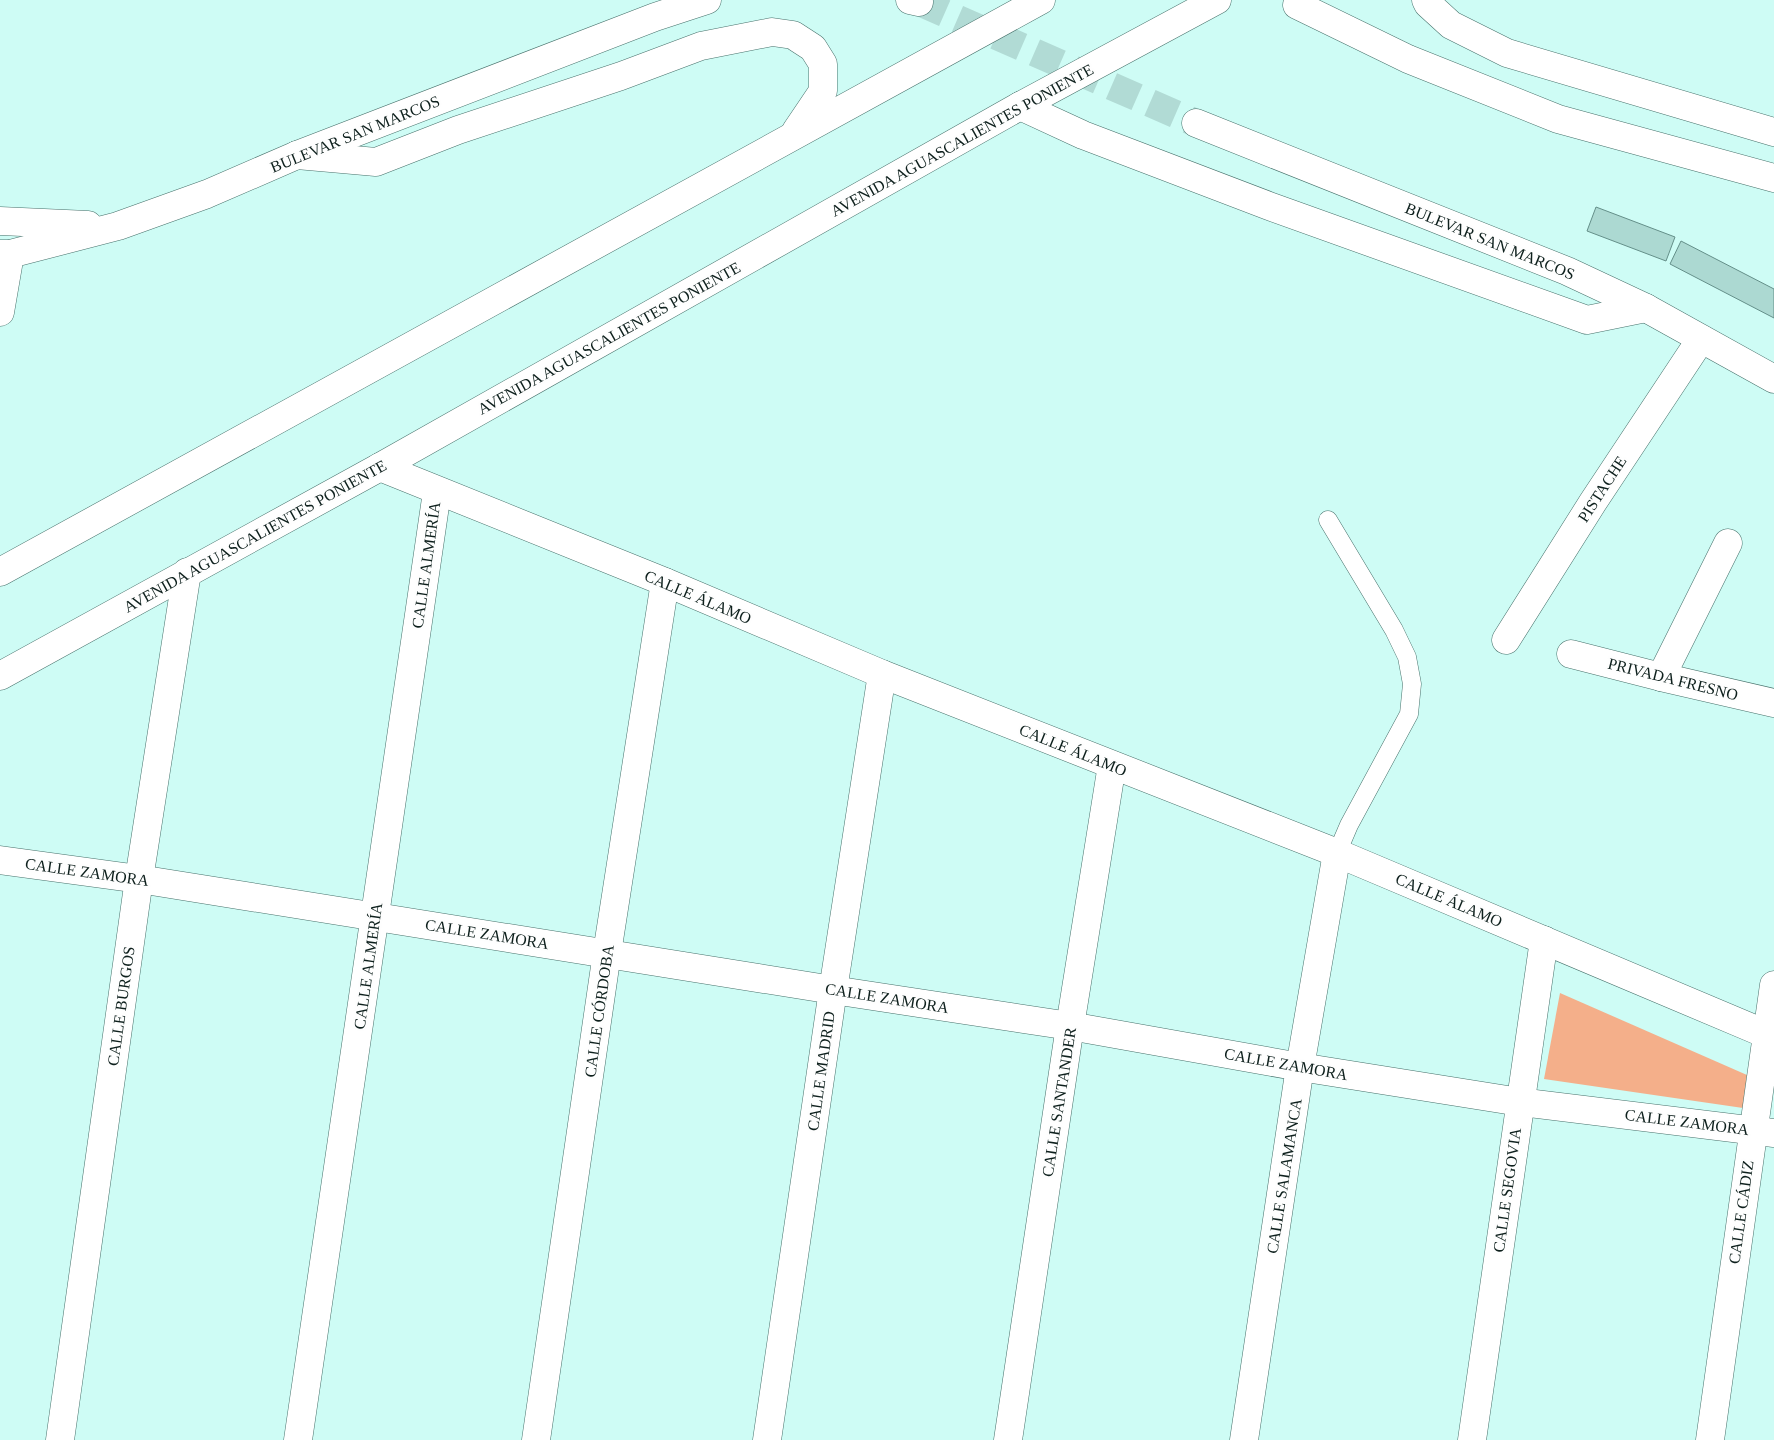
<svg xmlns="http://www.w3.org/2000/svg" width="1774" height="1440" font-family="'Times New Roman',serif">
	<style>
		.green { fill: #f4af8a }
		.building { fill: #acd9d2; stroke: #648f89 }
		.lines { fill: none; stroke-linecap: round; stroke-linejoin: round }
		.secondary-tunnel { stroke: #b1dbd5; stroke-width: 28; stroke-dasharray: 28 14; stroke-linecap: butt }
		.lane-casing { stroke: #47716b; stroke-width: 19 }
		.street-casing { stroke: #47716b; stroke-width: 29 }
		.secondary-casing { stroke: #47716b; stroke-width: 29 }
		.primary-casing { stroke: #47716b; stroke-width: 29 }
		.lane { stroke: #fff; stroke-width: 18 }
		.street { stroke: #fff; stroke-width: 28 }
		.secondary { stroke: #fff; stroke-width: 28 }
		.primary { stroke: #fff; stroke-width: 28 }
		.labels { text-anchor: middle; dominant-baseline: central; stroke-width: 5; stroke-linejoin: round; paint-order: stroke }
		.street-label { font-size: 16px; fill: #0e201d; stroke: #fefefe }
	</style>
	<rect width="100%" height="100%" fill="#cefcf5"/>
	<polygon class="green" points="1560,993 1747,1075 1743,1108 1544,1079"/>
	<g class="building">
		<polygon points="1596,207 1675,237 1666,261 1587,231"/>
		<polygon points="1681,241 1774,289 1774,318 1670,264"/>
	</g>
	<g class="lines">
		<polyline class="secondary-tunnel" points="919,2 1196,123"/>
		<defs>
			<polyline id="lane" points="1328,520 1394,630 1407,657 1412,684 1409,714 1349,825 1337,853"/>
			<g id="street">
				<polyline points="0,312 10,254"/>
				<polyline points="380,467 665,582 882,674 1337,853 1766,1034 1774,1036"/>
				<polyline points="1506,640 1593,502 1701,339"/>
				<polyline points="1571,654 1661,677 1774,703"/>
				<polyline points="1661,677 1728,543"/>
				<polyline points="0,860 139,879 833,990 1070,1026 1300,1067 1520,1102 1774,1133"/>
				<polyline points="60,1440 139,879 187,572"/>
				<polyline points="298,1440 437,492"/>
				<polyline points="536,1440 607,953 665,582"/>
				<polyline points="767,1440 833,990 882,674"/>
				<polyline points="1008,1440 1070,1026 1112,765"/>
				<polyline points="1244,1440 1300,1067 1337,853"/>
				<polyline points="1472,1440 1544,940"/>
				<polyline points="1710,1440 1774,985"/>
			</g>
			<g id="secondary">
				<polyline points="910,0 919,2"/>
				<polyline points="1297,5 1408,59 1558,119 1774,178"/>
				<polyline points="1196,123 1567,271 1646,308 1774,379"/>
				<polyline points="0,221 88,225"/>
				<polyline points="0,254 10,254 118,226 207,194 297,155 655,17 707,0"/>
			</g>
			<g id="primary">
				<polyline points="1426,0 1428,4 1451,25 1507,53 1774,132"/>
				<polyline points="1020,106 1083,135 1269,206 1587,320 1646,308"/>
				<polyline points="297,155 376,162 458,130 621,76 701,46 772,32 793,35 813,48 823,64 823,91 796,131"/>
				<polyline points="0,572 1041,0"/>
				<polyline points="0,676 380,467 1020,106 1217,0"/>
			</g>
		</defs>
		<use href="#lane" class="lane-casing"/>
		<use href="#street" class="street-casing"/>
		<use href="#secondary" class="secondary-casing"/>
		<use href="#primary" class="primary-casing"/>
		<use href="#lane" class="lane"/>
		<use href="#street" class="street"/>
		<use href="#secondary" class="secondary"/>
		<use href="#primary" class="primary"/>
	</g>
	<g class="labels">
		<g class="street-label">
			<text transform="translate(355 134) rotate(-22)">BULEVAR SAN MARCOS</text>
			<text transform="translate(962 140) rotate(-29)">AVENIDA AGUASCALIENTES PONIENTE</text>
			<text transform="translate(1490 241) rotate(22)">BULEVAR SAN MARCOS</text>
			<text transform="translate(609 338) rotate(-29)">AVENIDA AGUASCALIENTES PONIENTE</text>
			<text transform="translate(1602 489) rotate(-57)">PISTACHE</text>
			<text transform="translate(255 536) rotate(-29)">AVENIDA AGUASCALIENTES PONIENTE</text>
			<text transform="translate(426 565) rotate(-82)">CALLE ALMERÍA</text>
			<text transform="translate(698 597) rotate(23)">CALLE ÁLAMO</text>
			<text transform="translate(1673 679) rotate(14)">PRIVADA FRESNO</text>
			<text transform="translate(1073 750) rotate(22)">CALLE ÁLAMO</text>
			<text transform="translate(87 872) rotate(8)">CALLE ZAMORA</text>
			<text transform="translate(1449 900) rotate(23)">CALLE ÁLAMO</text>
			<text transform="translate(487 934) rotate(9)">CALLE ZAMORA</text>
			<text transform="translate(368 966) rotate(-82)">CALLE ALMERÍA</text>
			<text transform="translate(887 998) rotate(9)">CALLE ZAMORA</text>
			<text transform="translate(121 1006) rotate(-82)">CALLE BURGOS</text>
			<text transform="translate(599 1011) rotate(-82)">CALLE CÓRDOBA</text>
			<text transform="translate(1286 1064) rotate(10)">CALLE ZAMORA</text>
			<text transform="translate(821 1071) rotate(-82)">CALLE MADRID</text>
			<text transform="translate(1059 1102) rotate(-81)">CALLE SANTANDER</text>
			<text transform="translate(1687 1122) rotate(7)">CALLE ZAMORA</text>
			<text transform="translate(1284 1176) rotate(-81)">CALLE SALAMANCA</text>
			<text transform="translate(1507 1190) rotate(-82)">CALLE SEGOVIA</text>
			<text transform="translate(1741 1212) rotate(-82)">CALLE CÁDIZ</text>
		</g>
	</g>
</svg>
